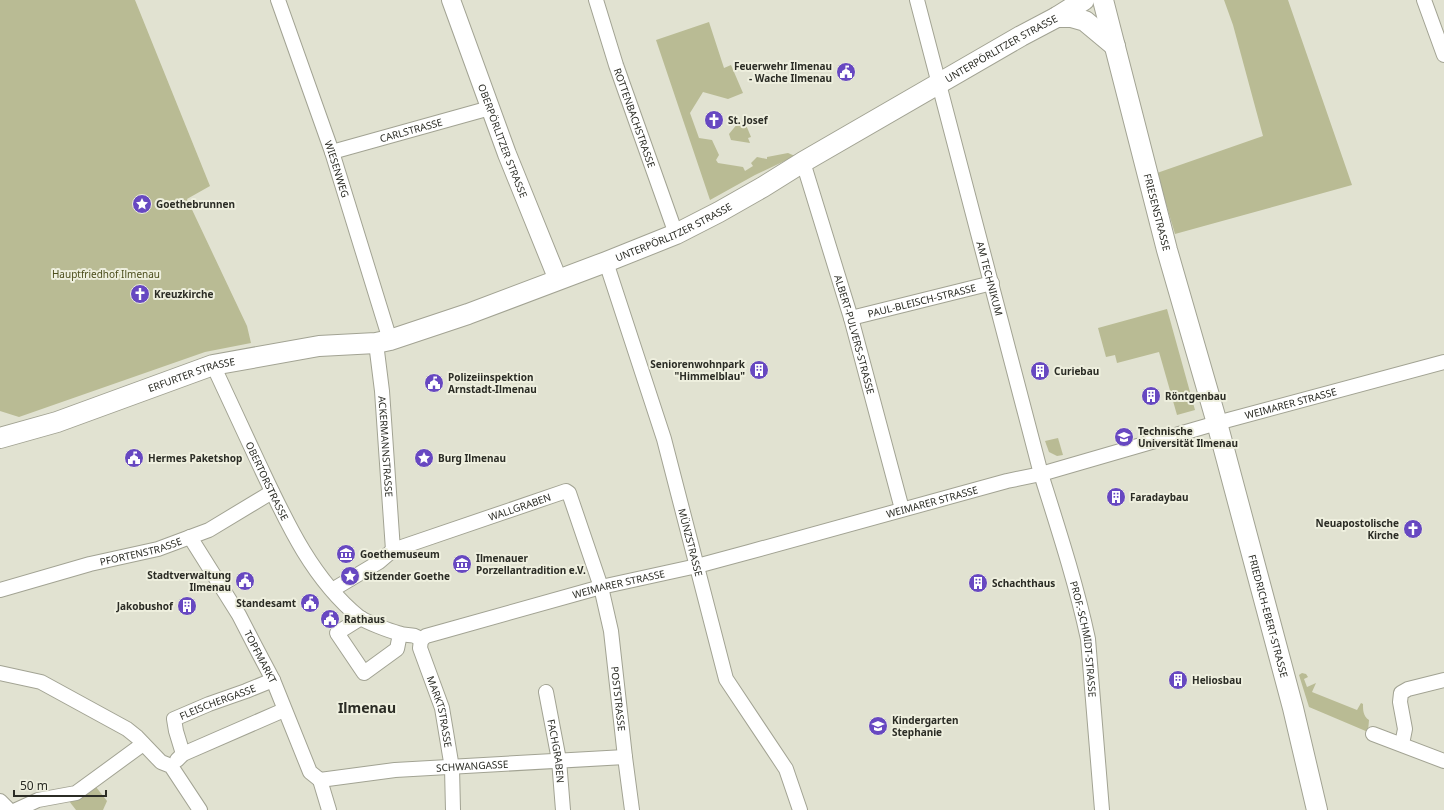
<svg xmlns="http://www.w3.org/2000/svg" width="1444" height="810" font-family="'Noto Sans',sans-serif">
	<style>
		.green { fill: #b9bb94 }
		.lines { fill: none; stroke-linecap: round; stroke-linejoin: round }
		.minor-casing { stroke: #a2a393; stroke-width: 16 }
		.tertiary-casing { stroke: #a2a393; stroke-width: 20 }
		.secondary-casing { stroke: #a2a393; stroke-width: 22 }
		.minor { stroke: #fff; stroke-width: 14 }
		.tertiary { stroke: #fff; stroke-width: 18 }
		.secondary { stroke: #fff; stroke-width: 20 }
		.labels { text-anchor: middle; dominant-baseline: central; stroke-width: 4; stroke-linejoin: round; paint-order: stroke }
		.street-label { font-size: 10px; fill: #2b2c25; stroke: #eeefde }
		.poi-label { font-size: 10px; font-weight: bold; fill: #2b2c25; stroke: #eeefde; text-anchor: start }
		.park-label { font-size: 10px; fill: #4b4d1b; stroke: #eeefde }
		.district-label { font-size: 14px; font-weight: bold; fill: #2b2c25; stroke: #eeefde }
	</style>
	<rect width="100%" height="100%" fill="#e1e2d1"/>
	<g class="green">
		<polygon points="0,0 135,0 210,186 187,199 247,326 251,343 205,352 19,417 0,411"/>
		<polygon points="1224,0 1288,0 1352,185 1175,234 1157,173 1263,136 1233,25"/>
		<polygon points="709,22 724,68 731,65 743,93 728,99 703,92 690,113 699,138 712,140 719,155 716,160 718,163 743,167 745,171 753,166 751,163 757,157 767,159 767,157 788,153 795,156 755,175 710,200 656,40"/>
		<polygon points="744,120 751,137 748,138 750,143 731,140 729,134 738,123"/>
		<polygon points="1167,309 1195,410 1177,415 1159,352 1117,363 1115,355 1106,357 1098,328"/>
		<polygon points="1058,438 1063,455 1057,456 1049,452 1045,441"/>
		<path d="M1302 673 1306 674 1308 677 1304 679 1307 687 1316 683 1312 692 1357 710 1361 703 1363 704C1363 710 1363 716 1369 720L1368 732 1309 707 1299 675Z"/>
		<polygon points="96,787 107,801 103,810 76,810 69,801"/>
	</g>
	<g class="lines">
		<defs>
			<g id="minor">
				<path id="s1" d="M278 0 332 152 390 340"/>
				<path id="s2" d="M596 0 616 65 676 234"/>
				<path id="s3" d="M917 0 1041 474C1058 528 1076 583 1088 639L1102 810"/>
				<polyline points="1424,0 1444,55"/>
				<path id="s4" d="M332 152 490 108"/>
				<path id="s5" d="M803 162 851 318 902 509"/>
				<path id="s6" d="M606 262 664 439 726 679 786 769 800 810"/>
				<path id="s7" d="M851 318 992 283"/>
				<path id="s8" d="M376 343 382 391 393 550"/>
				<path id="s9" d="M213 365C228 398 244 431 259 464 285 519 311 578 359 617 366 622 390 631 398 633 408 637 412 632 421 640"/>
				<path id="s10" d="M190 537 239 615 255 646 273 680 310 772 320 780"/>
				<path id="s11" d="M0 590 90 564 158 549 209 530 272 492"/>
				<path id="s12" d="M332 590 379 562 393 550 566 491 569 493 601 587 611 631 625 757 632 810"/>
				<polyline points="361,618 337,633 364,673 397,649 400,634"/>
				<path id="s13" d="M421 640 426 636 444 631 601 587 697 566 749 552 1007 481 1041 474 1217 423 1444 362"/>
				<path id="s14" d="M421 640 420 648 442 708 452 768 453 810"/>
				<polyline points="0,673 41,682 127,729 137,737 161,762 171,766 200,810"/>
				<path id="s15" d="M546 692 559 760 563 810"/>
				<polyline points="1373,734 1444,761"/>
				<polyline points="1402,744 1405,729 1400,702 1401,693 1408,689 1444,680"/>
				<path id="s16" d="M183 754 176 731 174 719 209 704 246 691 273 680"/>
				<polyline points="177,760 183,754 284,710"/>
				<path id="s17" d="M320 780 395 770 625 757"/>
				<polyline points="320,780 329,810"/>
				<polyline points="0,801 9,810"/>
				<polyline points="16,810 38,800 76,793 143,744"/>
			</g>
			<g id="tertiary">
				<path id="s18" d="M451 0 507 154 558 280"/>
			</g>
			<g id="secondary">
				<path id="s19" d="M1103 0 1167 250 1217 423 1293 708 1317 810"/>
				<polyline points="1057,17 1071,17 1085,21 1115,46"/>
				<path id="s20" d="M0 438 57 422 213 365 319 346 376 343 390 340 468 314 606 262 676 234 719 212 763 187 803 162 1021 36 1057 17 1084 0"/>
			</g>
		</defs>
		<use href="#minor" class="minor-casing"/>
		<use href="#tertiary" class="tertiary-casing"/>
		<use href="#secondary" class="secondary-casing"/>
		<use href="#minor" class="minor"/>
		<use href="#tertiary" class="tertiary"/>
		<use href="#secondary" class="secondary"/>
	</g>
	<defs>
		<symbol id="civic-disc" viewBox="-11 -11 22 22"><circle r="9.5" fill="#6748c1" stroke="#eeefde"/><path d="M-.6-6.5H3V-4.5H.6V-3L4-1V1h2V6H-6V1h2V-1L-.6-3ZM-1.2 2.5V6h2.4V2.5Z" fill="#fff"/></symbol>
		<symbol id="church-disc" viewBox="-11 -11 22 22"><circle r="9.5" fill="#6748c1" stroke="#eeefde"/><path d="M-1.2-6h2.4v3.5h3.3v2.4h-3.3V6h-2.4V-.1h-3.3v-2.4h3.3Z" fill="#fff"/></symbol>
		<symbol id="sight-disc" viewBox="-11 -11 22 22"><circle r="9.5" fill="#6748c1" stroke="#eeefde"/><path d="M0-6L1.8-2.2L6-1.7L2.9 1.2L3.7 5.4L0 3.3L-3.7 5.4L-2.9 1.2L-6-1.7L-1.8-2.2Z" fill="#fff"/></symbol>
		<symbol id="building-disc" viewBox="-11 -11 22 22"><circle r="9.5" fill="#6748c1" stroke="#eeefde"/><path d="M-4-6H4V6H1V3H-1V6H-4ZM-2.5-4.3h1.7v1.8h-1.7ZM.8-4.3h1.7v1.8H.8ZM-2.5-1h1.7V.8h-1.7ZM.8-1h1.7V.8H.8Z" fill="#fff"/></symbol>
		<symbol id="university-disc" viewBox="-11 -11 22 22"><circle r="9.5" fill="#6748c1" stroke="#eeefde"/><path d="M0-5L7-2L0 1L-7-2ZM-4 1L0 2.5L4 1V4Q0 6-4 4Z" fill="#fff"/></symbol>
		<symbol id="museum-disc" viewBox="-11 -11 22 22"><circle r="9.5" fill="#6748c1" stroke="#eeefde"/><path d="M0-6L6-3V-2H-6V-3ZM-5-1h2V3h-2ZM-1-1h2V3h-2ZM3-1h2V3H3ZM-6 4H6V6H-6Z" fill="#fff"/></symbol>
		<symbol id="school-disc" viewBox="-11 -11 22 22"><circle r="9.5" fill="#6748c1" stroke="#eeefde"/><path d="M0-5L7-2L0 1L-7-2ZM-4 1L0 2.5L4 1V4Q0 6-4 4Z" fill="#fff"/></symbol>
	</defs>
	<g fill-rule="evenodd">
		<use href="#civic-disc" x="835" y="61" width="22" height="22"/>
		<use href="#church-disc" x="703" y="109" width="22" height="22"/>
		<use href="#sight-disc" x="131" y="193" width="22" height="22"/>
		<use href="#church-disc" x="129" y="283" width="22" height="22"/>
		<use href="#building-disc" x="748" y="359" width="22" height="22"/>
		<use href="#building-disc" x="1029" y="360" width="22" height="22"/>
		<use href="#civic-disc" x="423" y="372" width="22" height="22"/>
		<use href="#building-disc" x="1140" y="385" width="22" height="22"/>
		<use href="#university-disc" x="1113" y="426" width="22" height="22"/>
		<use href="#civic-disc" x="123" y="447" width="22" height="22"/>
		<use href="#sight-disc" x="413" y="447" width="22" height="22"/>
		<use href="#building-disc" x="1105" y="486" width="22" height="22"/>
		<use href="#church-disc" x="1402" y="518" width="22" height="22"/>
		<use href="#museum-disc" x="335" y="543" width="22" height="22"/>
		<use href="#museum-disc" x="451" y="553" width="22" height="22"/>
		<use href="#sight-disc" x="339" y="565" width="22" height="22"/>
		<use href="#civic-disc" x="234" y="570" width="22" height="22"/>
		<use href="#building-disc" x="967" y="572" width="22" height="22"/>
		<use href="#civic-disc" x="299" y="592" width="22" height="22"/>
		<use href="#building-disc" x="176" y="595" width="22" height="22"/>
		<use href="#civic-disc" x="319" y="608" width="22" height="22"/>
		<use href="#building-disc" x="1167" y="669" width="22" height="22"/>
		<use href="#school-disc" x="867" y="715" width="22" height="22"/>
	</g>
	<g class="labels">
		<g class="street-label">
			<text stroke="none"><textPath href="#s20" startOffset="1084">UNTERPÖRLITZER STRASSE</textPath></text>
			<text stroke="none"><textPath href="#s2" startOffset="124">ROTTENBACHSTRASSE</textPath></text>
			<text stroke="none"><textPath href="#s4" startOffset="82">CARLSTRASSE</textPath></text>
			<text stroke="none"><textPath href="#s18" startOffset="150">OBERPÖRLITZER STRASSE</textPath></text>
			<text stroke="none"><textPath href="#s1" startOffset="179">WIESENWEG</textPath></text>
			<text stroke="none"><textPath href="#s19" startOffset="219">FRIESENSTRASSE</textPath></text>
			<text stroke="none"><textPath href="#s20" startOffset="708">UNTERPÖRLITZER STRASSE</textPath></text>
			<text stroke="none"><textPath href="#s3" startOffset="288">AM TECHNIKUM</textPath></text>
			<text stroke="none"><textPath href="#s7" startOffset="73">PAUL-BLEISCH-STRASSE</textPath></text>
			<text stroke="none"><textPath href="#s5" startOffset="180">ALBERT-PULVERS-STRASSE</textPath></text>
			<text stroke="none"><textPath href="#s20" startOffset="202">ERFURTER STRASSE</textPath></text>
			<text stroke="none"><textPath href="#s13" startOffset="902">WEIMARER STRASSE</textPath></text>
			<text stroke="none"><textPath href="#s8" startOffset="104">ACKERMANNSTRASSE</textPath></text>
			<text stroke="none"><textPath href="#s9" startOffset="128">OBERTORSTRASSE</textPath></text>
			<text stroke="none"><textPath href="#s13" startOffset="530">WEIMARER STRASSE</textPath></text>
			<text stroke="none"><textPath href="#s12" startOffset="207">WALLGRABEN</textPath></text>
			<text stroke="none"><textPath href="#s6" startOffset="293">MÜNZSTRASSE</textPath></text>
			<text stroke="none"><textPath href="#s11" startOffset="146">PFORTENSTRASSE</textPath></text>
			<text stroke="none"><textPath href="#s13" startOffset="206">WEIMARER STRASSE</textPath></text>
			<text stroke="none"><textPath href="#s19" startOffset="638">FRIEDRICH-EBERT-STRASSE</textPath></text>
			<text stroke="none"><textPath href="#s3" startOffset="661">PROF.-SCHMIDT-STRASSE</textPath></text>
			<text stroke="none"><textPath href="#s10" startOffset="139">TOPFMARKT</textPath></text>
			<text stroke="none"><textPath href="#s12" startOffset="472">POSTSTRASSE</textPath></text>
			<text stroke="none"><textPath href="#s16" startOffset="83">FLEISCHERGASSE</textPath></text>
			<text stroke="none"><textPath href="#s14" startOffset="75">MARKTSTRASSE</textPath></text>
			<text stroke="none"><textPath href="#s15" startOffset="60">FACHGRABEN</textPath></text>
			<text stroke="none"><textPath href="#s17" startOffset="153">SCHWANGASSE</textPath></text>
		</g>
		<g class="poi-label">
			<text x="832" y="66" text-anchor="end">Feuerwehr Ilmenau<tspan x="832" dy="12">- Wache Ilmenau</tspan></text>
			<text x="728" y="120">St. Josef</text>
			<text x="156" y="204">Goethebrunnen</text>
			<text x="154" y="294">Kreuzkirche</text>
			<text x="745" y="364" text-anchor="end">Seniorenwohnpark<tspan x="745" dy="12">"Himmelblau"</tspan></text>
			<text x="1054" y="371">Curiebau</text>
			<text x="448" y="377">Polizeiinspektion<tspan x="448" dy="12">Arnstadt-Ilmenau</tspan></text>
			<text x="1165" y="396">Röntgenbau</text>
			<text x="1138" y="431">Technische<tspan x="1138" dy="12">Universität Ilmenau</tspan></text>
			<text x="148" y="458">Hermes Paketshop</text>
			<text x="438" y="458">Burg Ilmenau</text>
			<text x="1130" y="497">Faradaybau</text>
			<text x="1399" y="523" text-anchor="end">Neuapostolische<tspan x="1399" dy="12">Kirche</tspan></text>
			<text x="360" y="554">Goethemuseum</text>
			<text x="476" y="558">Ilmenauer<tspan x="476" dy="12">Porzellantradition e.V.</tspan></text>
			<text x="231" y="575" text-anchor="end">Stadtverwaltung<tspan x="231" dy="12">Ilmenau</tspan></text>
			<text x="364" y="576">Sitzender Goethe</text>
			<text x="992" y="583">Schachthaus</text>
			<text x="296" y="603" text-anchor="end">Standesamt</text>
			<text x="173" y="606" text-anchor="end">Jakobushof</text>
			<text x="344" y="619">Rathaus</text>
			<text x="1192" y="680">Heliosbau</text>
			<text x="892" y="720">Kindergarten<tspan x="892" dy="12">Stephanie</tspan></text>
		</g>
		<g class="park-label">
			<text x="106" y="274">Hauptfriedhof Ilmenau</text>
		</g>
		<g class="district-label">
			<text x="367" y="707">Ilmenau</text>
		</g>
	</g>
	<path d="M14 790v6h92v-6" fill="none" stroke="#2b2c25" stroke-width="2"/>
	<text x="20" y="790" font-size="12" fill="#2b2c25" stroke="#eeefde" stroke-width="3" paint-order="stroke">50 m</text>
</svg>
